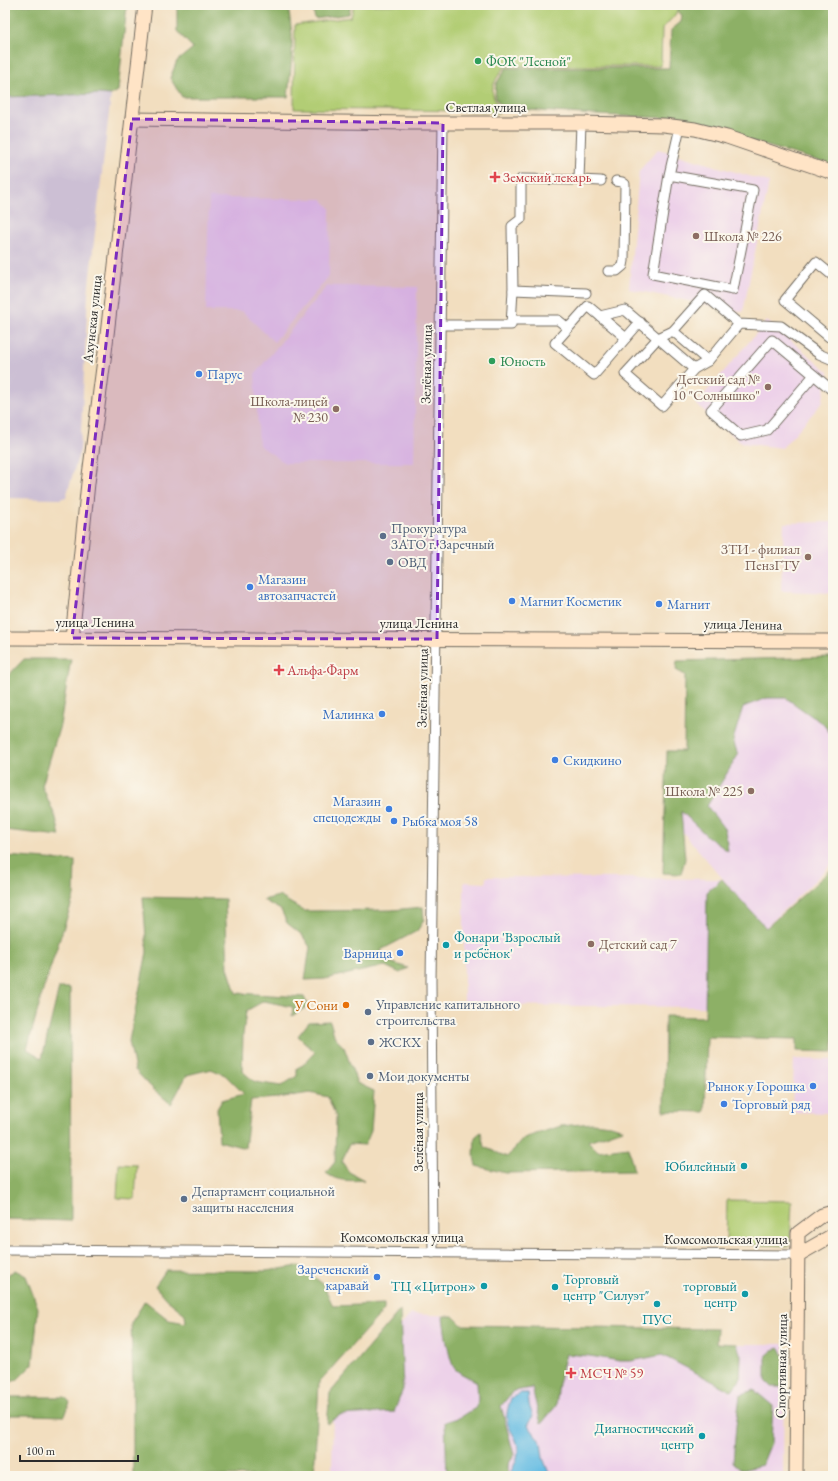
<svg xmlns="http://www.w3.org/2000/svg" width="838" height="1481" font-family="'EB Garamond',serif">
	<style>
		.built { fill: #edd1e9 }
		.industrial { fill: #ccbfd4 }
		.green { fill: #b2cd74; stroke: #6e7c50 }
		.forest { fill: #8db066; stroke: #5c6e48 }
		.water { fill: #67bde3; stroke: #497487 }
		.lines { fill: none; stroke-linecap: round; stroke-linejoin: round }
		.street-casing { stroke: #716a5f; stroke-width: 11 }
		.secondary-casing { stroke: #716a5f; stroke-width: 15 }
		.street { stroke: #fff; stroke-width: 9 }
		.secondary { stroke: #ffe4c6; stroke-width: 13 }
		.marked { fill: #7b2cbf; fill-opacity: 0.2; stroke: #7b2cbf; stroke-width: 3; stroke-dasharray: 8 5; stroke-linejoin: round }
		.leisure-dot { fill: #2e9e5b; stroke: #fbf7ec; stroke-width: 1.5 }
		.health-dot { fill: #e0444e; stroke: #fbf7ec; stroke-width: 1.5 }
		.education-dot { fill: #8d6e63; stroke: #fbf7ec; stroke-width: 1.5 }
		.shop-dot { fill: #3f7fe0; stroke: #fbf7ec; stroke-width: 1.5 }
		.service-dot { fill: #5c6f8a; stroke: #fbf7ec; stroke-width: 1.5 }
		.culture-dot { fill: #0f9aa8; stroke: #fbf7ec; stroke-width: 1.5 }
		.food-dot { fill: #e8710a; stroke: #fbf7ec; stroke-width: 1.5 }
		.labels { text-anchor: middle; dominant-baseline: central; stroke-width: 4; stroke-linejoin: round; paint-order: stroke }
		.leisure-label { font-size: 14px; fill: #27864d; stroke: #fbf7ec; text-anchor: start }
		.street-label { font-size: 14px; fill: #2b2b2b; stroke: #fbf7ec }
		.health-label { font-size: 14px; fill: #be3a42; stroke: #fbf7ec; text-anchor: start }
		.education-label { font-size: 14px; fill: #785e54; stroke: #fbf7ec; text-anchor: end }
		.shop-label { font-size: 14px; fill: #366cbe; stroke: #fbf7ec; text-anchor: start }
		.service-label { font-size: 14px; fill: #4e5e75; stroke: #fbf7ec; text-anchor: start }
		.culture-label { font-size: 14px; fill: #0d838f; stroke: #fbf7ec; text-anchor: end }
		.food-label { font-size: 14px; fill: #c56008; stroke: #fbf7ec; text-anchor: end }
	</style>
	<rect width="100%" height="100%" fill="#fbf7ec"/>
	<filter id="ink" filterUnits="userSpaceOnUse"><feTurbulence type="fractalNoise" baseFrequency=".025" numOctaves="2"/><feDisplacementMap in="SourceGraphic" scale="8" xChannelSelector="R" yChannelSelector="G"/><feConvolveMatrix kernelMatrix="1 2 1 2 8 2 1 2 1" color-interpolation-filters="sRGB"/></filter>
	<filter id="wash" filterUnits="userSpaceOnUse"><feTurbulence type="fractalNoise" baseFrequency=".012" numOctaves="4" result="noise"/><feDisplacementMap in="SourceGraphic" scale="16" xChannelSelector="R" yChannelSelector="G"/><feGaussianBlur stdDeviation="0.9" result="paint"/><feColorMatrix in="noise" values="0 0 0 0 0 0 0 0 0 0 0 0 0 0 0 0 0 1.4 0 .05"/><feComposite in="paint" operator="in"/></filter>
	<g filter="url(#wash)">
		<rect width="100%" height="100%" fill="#f2debf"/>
		<g class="built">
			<polygon points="658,149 769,182 743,312 629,289 639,171"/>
			<polygon points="209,198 322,199 330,208 329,276 274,342 242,311 206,311"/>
			<polygon points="327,286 417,287 414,463 285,463 259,445 255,374"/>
			<polygon points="767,321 829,372 822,403 782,448 742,443 696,404"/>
			<polygon points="833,522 833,593 781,591 784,523"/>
			<polygon points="696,674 833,709 833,863 765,928 670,817 691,764"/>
			<polygon points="486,877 720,879 716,1007 464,1005 464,882 486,883"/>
			<polygon points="794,1059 833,1060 833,1113 792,1112"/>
			<polygon points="411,1314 453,1316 462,1325 717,1329 716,1344 784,1344 783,1476 332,1476 333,1401"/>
		</g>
		<polygon class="industrial" points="99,94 111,95 88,293 80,450 66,497 60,499 5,498 5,97"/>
		<g class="green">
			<path d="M354 5H680L675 15 662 29 661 66H505C499 75 489 86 494 98 496 103 499 106 499 113L481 111 294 109 295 25 351 17Z"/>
			<polygon points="119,1164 137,1165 135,1199 117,1198"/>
			<polygon points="727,1200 792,1201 790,1246 726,1244"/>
		</g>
		<g class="forest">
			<polygon points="5,5 127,5 118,91 111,95 99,94 5,97"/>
			<polygon points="177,5 288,5 292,34 292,57 288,97 182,97 170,78 177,61 193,48 177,31"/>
			<polygon points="312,5 351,5 349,14 315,19"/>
			<polygon points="681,5 833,5 833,165 670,118 596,115 502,108 495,97 496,84 506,68 669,68 671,30 681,22 682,15 678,12"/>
			<polygon points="833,657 833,737 823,724 786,698 767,698 743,707 733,740 738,755 707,806 725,830 728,851 708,837 681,811 685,859 681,874 663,873 667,751 684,751 685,675 676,670 677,661"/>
			<polygon points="24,659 71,659 60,725 42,786 56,818 60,836 5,830 5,681 6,678"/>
			<polygon points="5,856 75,861 74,896 44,987 27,1049 42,1058 59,988 70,988 71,1221 5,1219"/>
			<polygon points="833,868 833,1052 797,1051 797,1039 707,1037 705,1112 664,1111 665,1016 705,1017 707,892 722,879 766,928"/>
			<polygon points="279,896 304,911 392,910 423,907 424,920 417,931 381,950 386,961 408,968 400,973 385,966 325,979 305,980 310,947 302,935 287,923 281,910 263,900"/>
			<path d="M143 897 225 899 228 968 236 993 304 997 308 1006 292 1016 293 1007 264 1001 246 1011 243 1035 242 1071 255 1082 281 1086 297 1076V1068L303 1065 315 1052 298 1036 309 1022 330 1021 335 1038 344 1047 357 1083 374 1091 371 1131 365 1145 349 1144 342 1162 349 1172 364 1180C351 1181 337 1182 326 1173L335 1162 336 1117 328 1097 310 1093 277 1098 251 1100 245 1148 219 1141 217 1109 222 1100 244 1094 225 1075 211 1069 187 1075 171 1104 152 1088 135 1070 129 1041 147 952Z"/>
			<polygon points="592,1123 611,1125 623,1129 588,1141 598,1151 628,1147 634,1171 506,1173 476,1166 474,1156 475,1137 481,1132 484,1147 507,1157 524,1138 561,1126"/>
			<polygon points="299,1266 323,1284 333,1306 384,1304 384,1310 319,1382 314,1476 133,1476 133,1382 131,1323 145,1301 169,1320 186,1323 185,1314 166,1299 155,1286 166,1270 266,1271"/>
			<polygon points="15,1270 26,1276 38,1308 33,1364 17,1380 7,1383 5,1383 5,1277"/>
			<polygon points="400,1310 403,1389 394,1412 340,1415 327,1424 330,1393"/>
			<path d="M443 1316H453L462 1325 717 1329 716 1343 737 1344 741 1356 740 1380 731 1391 662 1355 631 1361H620L590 1356 566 1354 560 1376 556 1406 541 1424 532 1388 513 1391 501 1406 514 1455 508 1465V1476H447L445 1422 461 1417 477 1407 478 1399 477 1382C470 1377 461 1375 455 1369 449 1362 444 1326 443 1316Z"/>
			<path d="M780 1348C787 1359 787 1376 782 1387H772L766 1381V1356L773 1350Z"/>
			<polygon points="754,1390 773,1406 771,1443 762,1465 742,1470 733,1462 736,1426 740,1395"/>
			<polygon points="5,1397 65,1397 70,1402 65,1416 31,1415 10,1415 5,1425"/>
		</g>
		<path class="water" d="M521 1393H528L529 1405 533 1416 528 1425 537 1437 541 1443 543 1458 550 1476H510V1473C516 1463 521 1452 516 1440 513 1433 508 1428 507 1420 506 1412 509 1405 511 1398Z"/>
	</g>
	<g filter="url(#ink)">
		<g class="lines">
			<defs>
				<g id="street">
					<polyline points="581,123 579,180 521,179 521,219 512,226 513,290 586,293"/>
					<polyline points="669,175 653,274 733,290 753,190 669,175 680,127"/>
					<polyline points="579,180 601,181"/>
					<polyline points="608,271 617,271 623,266 624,261 625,184 622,182 616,181"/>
					<polyline points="833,276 816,262 785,300 829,337 833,332"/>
					<polygon points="588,306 626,338 594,375 555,343"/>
					<polyline points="600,316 625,310 694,369"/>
					<polyline points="512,320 558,320 568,328"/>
					<polyline points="739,324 708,361 694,369 662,406 625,374 658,338 673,331 705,295 739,324 781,326 819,354 833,360"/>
					<polyline points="440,325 511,325 513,290"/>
					<polyline points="673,331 708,361"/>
					<polyline points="626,338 640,322"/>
					<polyline points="814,375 767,430 741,436 711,410 772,340 833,391"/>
					<polyline points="5,1250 798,1255"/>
					<polyline points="433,1253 431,981 443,123"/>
				</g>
				<g id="secondary">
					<polyline points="132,119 411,123 581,123 664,125 695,129 727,137 833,173"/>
					<polyline points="5,638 833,641"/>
					<polyline points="72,638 88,483 105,352 145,5"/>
					<polyline points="798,1255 833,1235"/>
					<polyline points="796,1476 798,1233 822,1215 833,1212"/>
				</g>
			</defs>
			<use href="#street" class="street-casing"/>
			<use href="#secondary" class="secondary-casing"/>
			<use href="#street" class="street"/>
			<use href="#secondary" class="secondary"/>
		</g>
	</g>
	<path class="marked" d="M132 119 443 123 437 639 72 638Z"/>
	<g class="leisure-dot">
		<circle cx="478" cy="61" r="4"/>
		<circle cx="492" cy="361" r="4"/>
	</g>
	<g class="health-dot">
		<path d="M493 171h4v4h4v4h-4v4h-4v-4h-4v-4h4z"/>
		<path d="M277 664h4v4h4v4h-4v4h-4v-4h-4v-4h4z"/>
		<path d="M569 1367h4v4h4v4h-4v4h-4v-4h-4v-4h4z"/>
	</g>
	<g class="education-dot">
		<circle cx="696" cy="236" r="4"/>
		<circle cx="768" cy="387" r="4"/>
		<circle cx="336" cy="409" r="4"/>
		<circle cx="808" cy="557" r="4"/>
		<circle cx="751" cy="791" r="4"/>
		<circle cx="591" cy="944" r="4"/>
	</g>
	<g class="shop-dot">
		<circle cx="199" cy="374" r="4"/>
		<circle cx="250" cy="587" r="4"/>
		<circle cx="512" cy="601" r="4"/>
		<circle cx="659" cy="604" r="4"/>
		<circle cx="382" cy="714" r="4"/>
		<circle cx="555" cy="760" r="4"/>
		<circle cx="389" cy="809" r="4"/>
		<circle cx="394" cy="821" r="4"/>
		<circle cx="400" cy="953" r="4"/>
		<circle cx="813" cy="1086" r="4"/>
		<circle cx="724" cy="1104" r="4"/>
		<circle cx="377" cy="1277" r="4"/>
	</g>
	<g class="service-dot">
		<circle cx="383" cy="536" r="4"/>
		<circle cx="390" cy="562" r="4"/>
		<circle cx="368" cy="1012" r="4"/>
		<circle cx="371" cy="1042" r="4"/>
		<circle cx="370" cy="1076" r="4"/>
		<circle cx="184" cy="1199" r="4"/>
	</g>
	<g class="culture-dot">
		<circle cx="446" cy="945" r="4"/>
		<circle cx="744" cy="1166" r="4"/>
		<circle cx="484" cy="1286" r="4"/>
		<circle cx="555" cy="1287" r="4"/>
		<circle cx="745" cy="1294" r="4"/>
		<circle cx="657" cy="1304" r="4"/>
		<circle cx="702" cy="1436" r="4"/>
	</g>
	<circle class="food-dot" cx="346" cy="1005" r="4"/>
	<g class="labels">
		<g class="leisure-label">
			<text x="486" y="61">ФОК "Лесной"</text>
			<text x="500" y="361">Юность</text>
		</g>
		<g class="street-label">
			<text x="486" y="107">Светлая улица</text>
			<text transform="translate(92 319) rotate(-84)">Ахунская улица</text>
			<text transform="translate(426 364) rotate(-89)">Зелёная улица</text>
			<text x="95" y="622">улица Ленина</text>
			<text x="419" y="623">улица Ленина</text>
			<text transform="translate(743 624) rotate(1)">улица Ленина</text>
			<text transform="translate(422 688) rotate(-89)">Зелёная улица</text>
			<text transform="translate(418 1132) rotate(-90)">Зелёная улица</text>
			<text x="402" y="1237">Комсомольская улица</text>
			<text x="726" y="1239">Комсомольская улица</text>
			<text transform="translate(781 1366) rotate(-89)">Спортивная улица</text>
		</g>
		<g class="health-label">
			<text x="503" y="177">Земский лекарь</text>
			<text x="287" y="670">Альфа-Фарм</text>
			<text x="580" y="1373">МСЧ № 59</text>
		</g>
		<g class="education-label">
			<text x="704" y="236" text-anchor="start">Школа № 226</text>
			<text x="760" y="379">Детский сад №<tspan x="760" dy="16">10 "Солнышко"</tspan></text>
			<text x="328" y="401">Школа-лицей<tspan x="328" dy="16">№ 230</tspan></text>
			<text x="800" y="549">ЗТИ - филиал<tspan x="800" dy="16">ПензГТУ</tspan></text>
			<text x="743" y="791">Школа № 225</text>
			<text x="599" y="944" text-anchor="start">Детский сад 7</text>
		</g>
		<g class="shop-label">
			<text x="207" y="374">Парус</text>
			<text x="258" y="579">Магазин<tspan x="258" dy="16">автозапчастей</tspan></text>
			<text x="520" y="601">Магнит Косметик</text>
			<text x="667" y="604">Магнит</text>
			<text x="374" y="714" text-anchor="end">Малинка</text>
			<text x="563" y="760">Скидкино</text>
			<text x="381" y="801" text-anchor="end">Магазин<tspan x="381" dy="16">спецодежды</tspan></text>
			<text x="402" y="821">Рыбка моя 58</text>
			<text x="392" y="953" text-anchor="end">Варница</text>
			<text x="805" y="1086" text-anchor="end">Рынок у Горошка</text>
			<text x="732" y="1104">Торговый ряд</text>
			<text x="369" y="1269" text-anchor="end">Зареченский<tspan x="369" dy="16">каравай</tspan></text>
		</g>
		<g class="service-label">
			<text x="391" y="528">Прокуратура<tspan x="391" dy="16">ЗАТО г. Заречный</tspan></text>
			<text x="398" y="562">ОВД</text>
			<text x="376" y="1004">Управление капитального<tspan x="376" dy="16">строительства</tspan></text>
			<text x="379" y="1042">ЖСКХ</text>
			<text x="378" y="1076">Мои документы</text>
			<text x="192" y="1191">Департамент социальной<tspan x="192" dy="16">защиты населения</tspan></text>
		</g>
		<g class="culture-label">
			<text x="454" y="937" text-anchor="start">Фонари 'Взрослый<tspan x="454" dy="16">и ребёнок'</tspan></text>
			<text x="736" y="1166">Юбилейный</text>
			<text x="563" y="1279" text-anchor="start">Торговый<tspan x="563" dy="16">центр "Силуэт"</tspan></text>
			<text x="476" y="1286">ТЦ «Цитрон»</text>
			<text x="737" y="1286">торговый<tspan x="737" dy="16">центр</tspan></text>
			<text x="657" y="1319" text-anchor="middle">ПУС</text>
			<text x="694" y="1428">Диагностический<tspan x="694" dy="16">центр</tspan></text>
		</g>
		<g class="food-label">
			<text x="338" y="1005">У Сони</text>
		</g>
	</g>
	<rect width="838" height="1481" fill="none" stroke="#fbf7ec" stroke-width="20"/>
	<path d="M20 1455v6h118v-6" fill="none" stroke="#2b2b2b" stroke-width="2"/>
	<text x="26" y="1455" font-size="12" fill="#2b2b2b" stroke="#fbf7ec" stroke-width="3" paint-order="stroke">100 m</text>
</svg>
